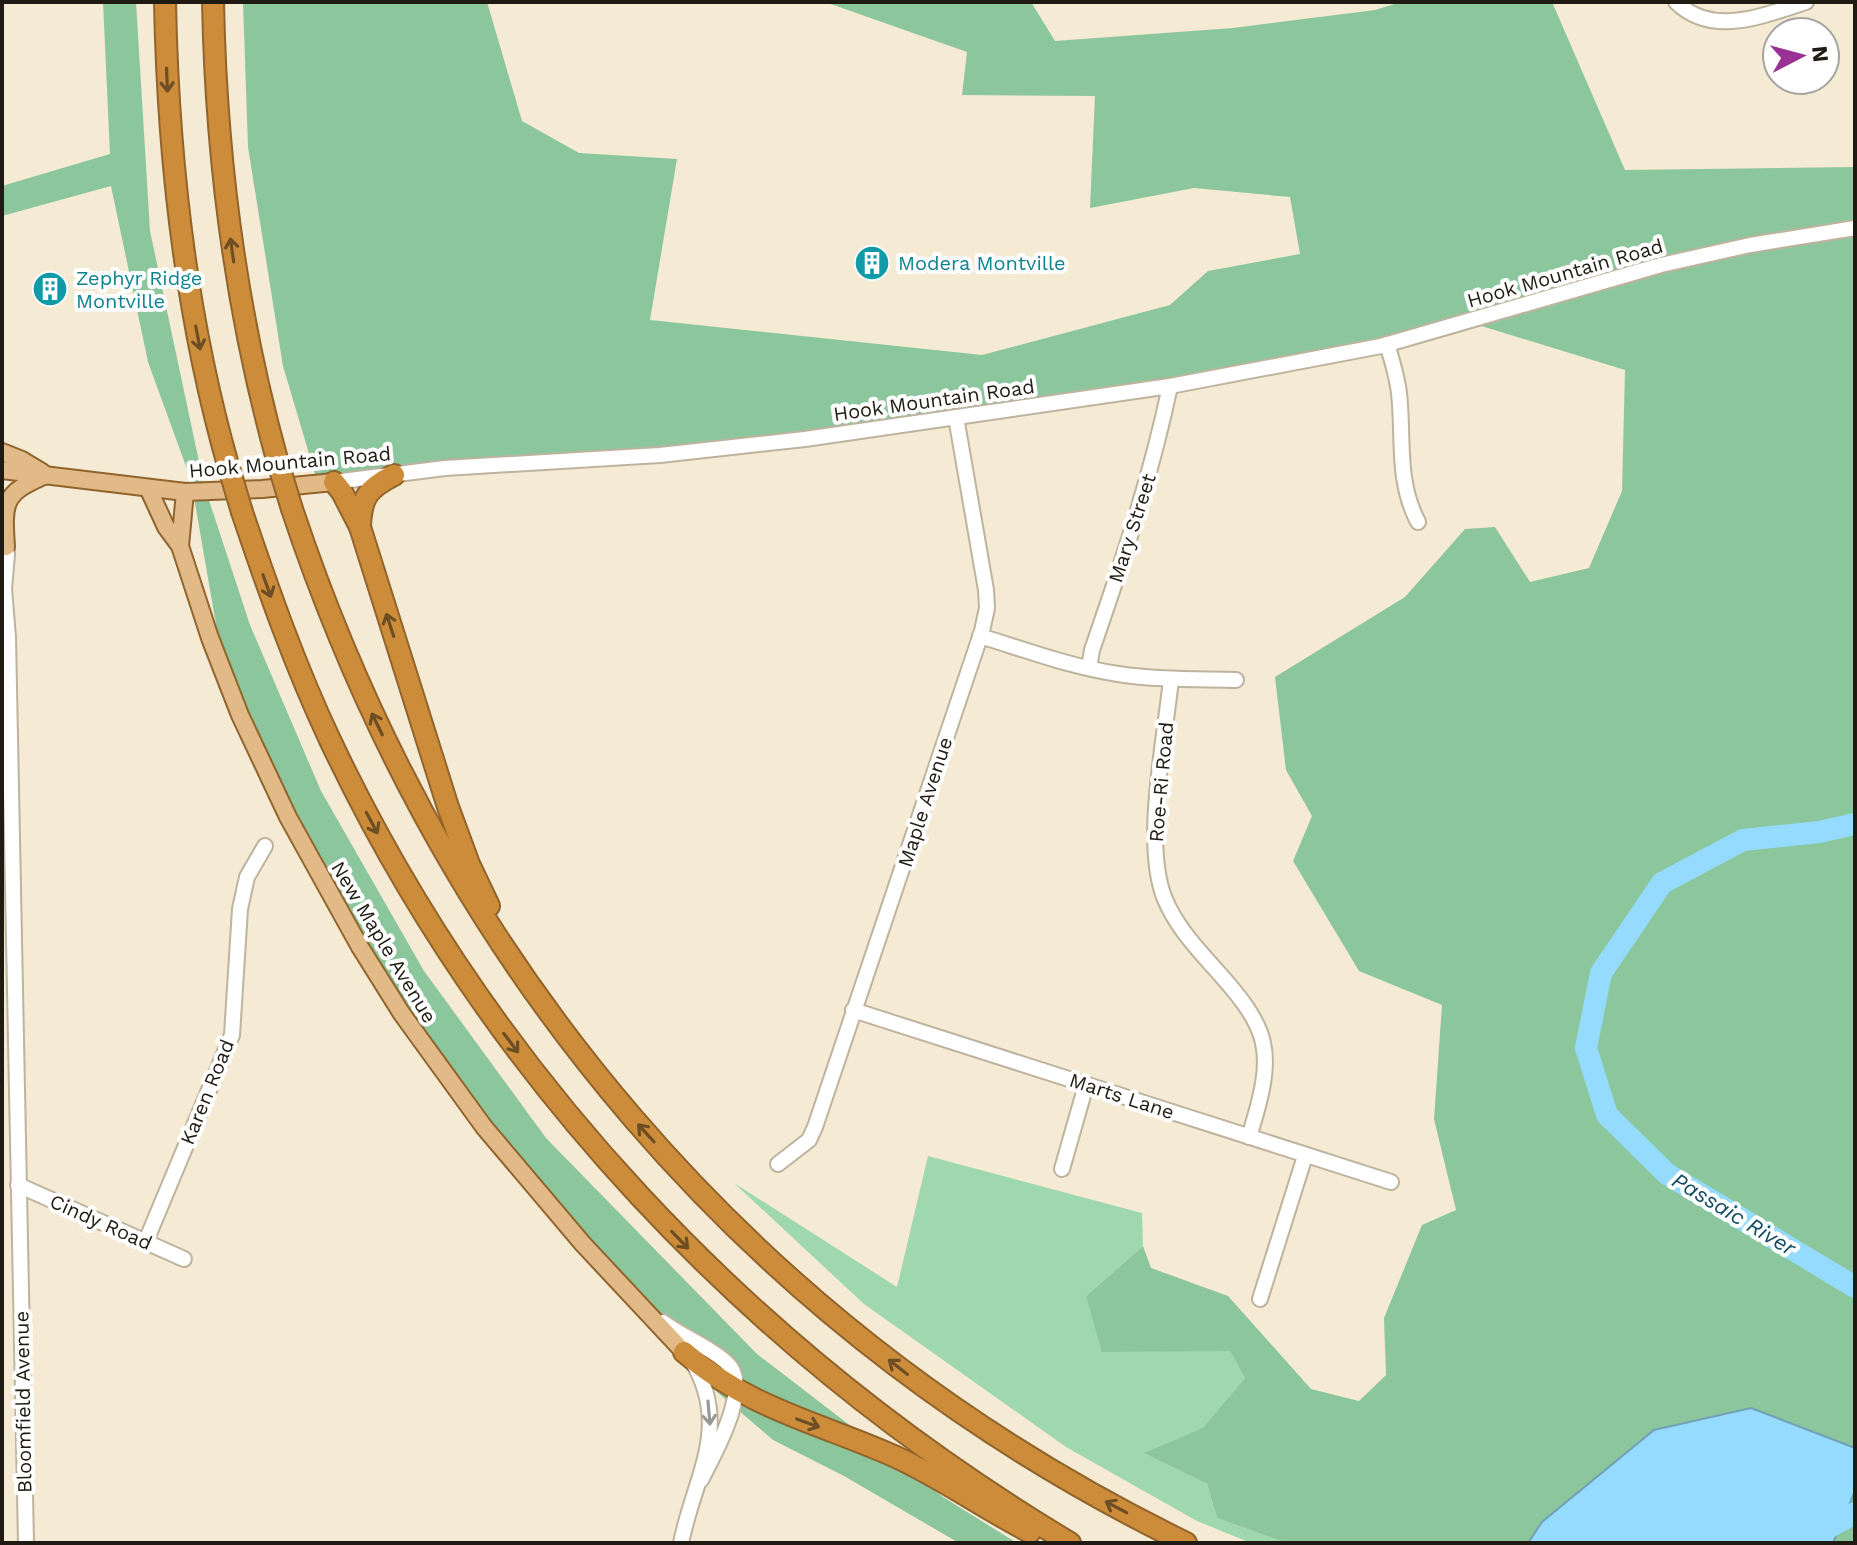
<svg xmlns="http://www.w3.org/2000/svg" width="1857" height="1545" font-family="'Work Sans',sans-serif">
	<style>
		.green { fill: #9fd8af }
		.forest { fill: #8cc69d }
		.water { fill: #95dbfd; stroke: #72a1b7; stroke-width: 2 }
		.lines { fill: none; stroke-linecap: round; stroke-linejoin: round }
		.river { stroke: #95dbfd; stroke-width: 22 }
		.minor-casing { stroke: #beb39e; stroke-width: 18 }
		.major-casing { stroke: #90642c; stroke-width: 20 }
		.highway-casing { stroke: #90642c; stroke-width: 24 }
		.minor { stroke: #fff; stroke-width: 14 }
		.major { stroke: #e1ba88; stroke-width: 16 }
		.highway { stroke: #cd8c39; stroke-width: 20 }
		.highway-bridge-casing { stroke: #90642c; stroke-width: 24; stroke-linecap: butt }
		.highway-bridge { stroke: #cd8c39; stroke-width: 20 }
		.oneway { stroke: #6d4e24 }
		.oneway2 { stroke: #9a9895 }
		.labels { text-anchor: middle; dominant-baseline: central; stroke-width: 8; stroke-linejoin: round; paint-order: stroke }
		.culture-label { font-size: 20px; fill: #0d838f; stroke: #fff; text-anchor: start }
		.street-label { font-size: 20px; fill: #1f1b13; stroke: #fff }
		.water-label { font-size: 22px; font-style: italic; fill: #134c63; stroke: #fff }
	</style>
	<rect width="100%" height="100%" fill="#f5ead3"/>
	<polygon class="green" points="928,1156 1142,1213 1143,1246 1086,1296 1230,1351 1245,1378 1203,1429 1145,1453 1207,1484 1217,1518 1286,1543 1251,1543 1197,1521 1066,1447 864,1304 734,1183 897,1287"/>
	<g class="forest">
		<polygon points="103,2 136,2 150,231 204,485 250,625 321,791 424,971 546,1138 757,1354 943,1497 1017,1543 959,1543 844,1476 773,1440 689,1368 549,1207 357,944 226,682 191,480 148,362 111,186 2,216 2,186 110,154"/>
		<polygon points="243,2 487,2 522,121 579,153 677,159 650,320 982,355 1170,305 1208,271 1300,254 1290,197 1194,188 1090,208 1095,96 962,95 967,52 825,2 1031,2 1055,41 1233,28 1375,10 1401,2 1552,2 1625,170 1855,167 1855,1448 1751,1408 1654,1430 1542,1522 1528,1543 1286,1543 1217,1518 1207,1484 1144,1453 1203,1428 1245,1378 1230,1351 1102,1352 1086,1296 1143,1246 1151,1268 1228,1296 1311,1389 1359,1401 1386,1375 1384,1318 1422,1225 1456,1210 1434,1119 1442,1005 1359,971 1293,861 1312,816 1286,770 1275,677 1405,597 1465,529 1495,527 1530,582 1589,568 1622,491 1625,370 1462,320 1276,369 789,446 318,484 283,366 248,147"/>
		<polygon points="1855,1491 1855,1543 1833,1543"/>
	</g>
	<polygon class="water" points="1751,1408 1855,1448 1855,1491 1833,1543 1528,1543 1542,1522 1654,1430"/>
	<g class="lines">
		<g class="river">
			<polyline points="1855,824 1819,832 1743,840 1662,883 1601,973 1586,1048 1607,1115 1667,1174 1855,1287"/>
			<polyline points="1800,1543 1855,1513"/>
		</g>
		<defs>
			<g id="minor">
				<path d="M1676 2C1713 38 1764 15 1806 2"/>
				<path d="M1387 344C1392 360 1397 376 1399 393 1404 438 1396 480 1418 522"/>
				<polyline points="334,482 445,468 660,455 805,439 1170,386 1381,346 1661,265 1750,245 1855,228"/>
				<polyline points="3,536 7,554 4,589 8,637 26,1543"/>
				<path d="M980 636C1026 650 1071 667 1118 674 1157 680 1196 679 1236 680"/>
				<path d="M1089 668 1092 650C1122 563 1151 477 1170 386"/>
				<path d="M1171 679C1165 740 1143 841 1164 897 1174 922 1191 942 1209 962 1271 1030 1277 1048 1249 1137"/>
				<polyline points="853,1010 1391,1182"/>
				<polyline points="778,1164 809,1140 815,1127 982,631 987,608 986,590 956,417"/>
				<polyline points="1062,1169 1086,1085"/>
				<polyline points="18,1185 184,1259"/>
				<polyline points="146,1241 232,1035 240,909 247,877 265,846"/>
				<polyline points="1260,1299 1305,1156"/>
				<path d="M663 1322C683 1337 710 1347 727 1363 753 1387 714 1454 701 1480"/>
				<path d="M681 1543C694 1477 732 1428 692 1361"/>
			</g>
			<g id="major">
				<polyline points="2,452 22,460 42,472"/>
				<polyline points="2,470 185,492 262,489 334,482"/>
				<polyline points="148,488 166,527 180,546 210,638 240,715 288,817 360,947 402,1014 484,1127 583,1244 684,1352"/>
				<polyline points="180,546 185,492"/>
				<path d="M6 547C3 502 3 493 46 475"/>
			</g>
			<g id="highway">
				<path d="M165 2C168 158 185 314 228 465"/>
				<path d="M213 2C216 158 236 313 278 463"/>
				<polyline points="334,482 342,492 360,527 448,807 469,864 489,906"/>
				<path d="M292 509C444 966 751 1331 1186 1543"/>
				<path d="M242 512C268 589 295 666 330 740 489 1077 751 1352 1070 1543"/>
				<path d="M360 527C361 497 368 488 394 475"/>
				<path d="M684 1352C749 1409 820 1423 896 1457 942 1478 985 1509 1030 1532"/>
			</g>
		</defs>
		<use href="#minor" class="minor-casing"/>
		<use href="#major" class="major-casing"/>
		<use href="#highway" class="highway-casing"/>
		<use href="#minor" class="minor"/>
		<use href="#major" class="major"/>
		<use href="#highway" class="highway"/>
		<defs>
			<g id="highway-bridge">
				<polyline points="278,463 292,509"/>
				<polyline points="228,465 242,512"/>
			</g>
		</defs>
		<use href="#highway-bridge" class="highway-bridge-casing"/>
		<use href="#highway-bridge" class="highway-bridge"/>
	</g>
	<defs><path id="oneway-shaft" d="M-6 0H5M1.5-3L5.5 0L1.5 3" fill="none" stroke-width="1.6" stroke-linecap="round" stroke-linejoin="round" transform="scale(2)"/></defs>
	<g class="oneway">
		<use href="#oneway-shaft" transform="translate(167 80) rotate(88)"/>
		<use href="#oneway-shaft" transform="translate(232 250) rotate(-98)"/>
		<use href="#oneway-shaft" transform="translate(198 338) rotate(79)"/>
		<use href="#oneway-shaft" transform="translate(267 586) rotate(70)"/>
		<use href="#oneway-shaft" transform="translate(390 625) rotate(-108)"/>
		<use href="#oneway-shaft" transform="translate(377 724) rotate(-116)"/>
		<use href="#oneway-shaft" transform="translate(372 823) rotate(62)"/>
		<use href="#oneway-shaft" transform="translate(511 1043) rotate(53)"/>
		<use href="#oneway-shaft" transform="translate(646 1133) rotate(-132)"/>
		<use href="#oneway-shaft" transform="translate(680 1240) rotate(46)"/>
		<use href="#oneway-shaft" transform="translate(898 1367) rotate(-142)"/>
		<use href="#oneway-shaft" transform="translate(808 1423) rotate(20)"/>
		<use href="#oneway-shaft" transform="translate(1116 1507) rotate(-152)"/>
	</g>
	<use class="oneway2" href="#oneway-shaft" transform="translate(709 1413) rotate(85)"/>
	<defs>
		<symbol id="building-disc" viewBox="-11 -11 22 22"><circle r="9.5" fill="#0f9aa8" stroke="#fff"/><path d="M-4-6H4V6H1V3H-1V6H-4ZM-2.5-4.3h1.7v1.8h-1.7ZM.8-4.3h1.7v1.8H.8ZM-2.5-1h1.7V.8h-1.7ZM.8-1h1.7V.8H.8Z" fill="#fff"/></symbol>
	</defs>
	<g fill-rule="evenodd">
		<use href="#building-disc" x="852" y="243" width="40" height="40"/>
		<use href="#building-disc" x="30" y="269" width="40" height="40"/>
	</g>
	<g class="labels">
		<g class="culture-label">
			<text x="898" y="263">Modera Montville</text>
			<text x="76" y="278">Zephyr Ridge<tspan x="76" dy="23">Montville</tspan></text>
		</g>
		<g class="street-label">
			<text transform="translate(1565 273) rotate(-16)">Hook Mountain Road</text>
			<text transform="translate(934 400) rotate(-8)">Hook Mountain Road</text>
			<text transform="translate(290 462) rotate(-5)">Hook Mountain Road</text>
			<text transform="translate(1132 528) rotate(-72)">Mary Street</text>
			<text transform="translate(1161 782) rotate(-85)">Roe-Ri Road</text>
			<text transform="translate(925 802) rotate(-72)">Maple Avenue</text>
			<text transform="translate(384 942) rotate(59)">New Maple Avenue</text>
			<text transform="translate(207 1092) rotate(-68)">Karen Road</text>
			<text transform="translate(1122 1096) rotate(18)">Marts Lane</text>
			<text transform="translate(101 1222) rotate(24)">Cindy Road</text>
			<text transform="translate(23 1402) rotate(-91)">Bloomfield Avenue</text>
		</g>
		<g class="water-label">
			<text transform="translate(1734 1214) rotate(31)">Passaic River</text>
		</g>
	</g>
	<rect width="1857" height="1545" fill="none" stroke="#1f1b13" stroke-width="8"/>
	<g transform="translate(1801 56) rotate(84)"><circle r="38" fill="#ffffff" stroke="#a5a4a1" stroke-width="2"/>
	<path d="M0-6L14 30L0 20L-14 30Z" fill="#9a3194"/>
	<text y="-12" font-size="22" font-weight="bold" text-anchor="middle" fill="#1f1b13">N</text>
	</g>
</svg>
